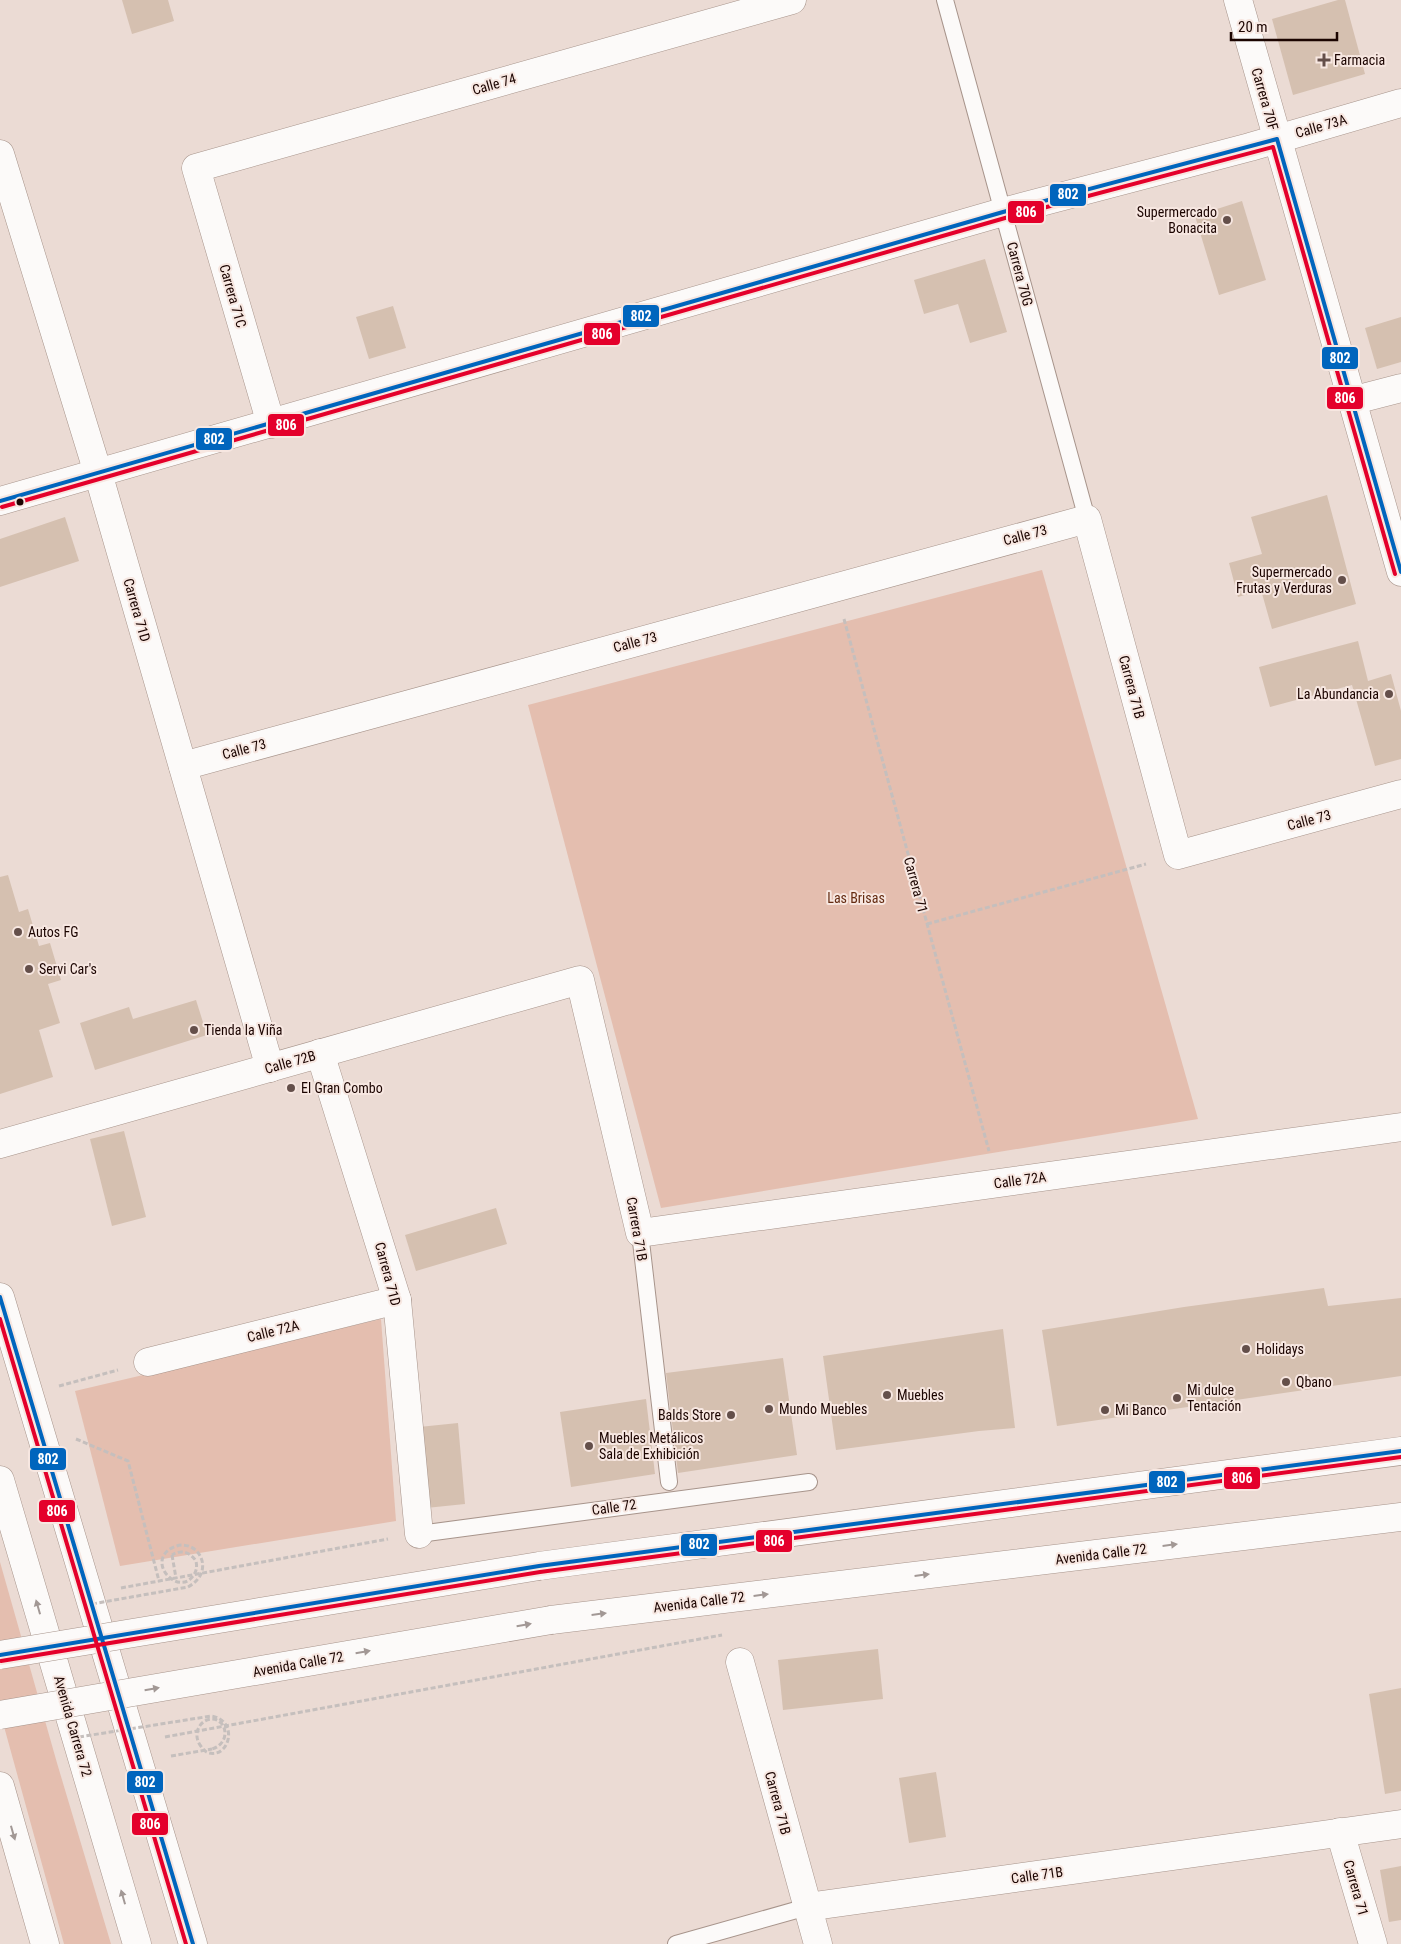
<svg xmlns="http://www.w3.org/2000/svg" width="1401" height="1944" font-family="'Roboto Condensed',sans-serif">
	<style>
		.green { fill: #e4beaf }
		.building { fill: #d5c0b0 }
		.lines { fill: none; stroke-linecap: round; stroke-linejoin: round }
		.service-casing { stroke: #a7948b; stroke-width: 18 }
		.minor-casing { stroke: #a7948b; stroke-width: 29 }
		.tertiary-casing { stroke: #a7948b; stroke-width: 29 }
		.secondary-casing { stroke: #a7948b; stroke-width: 29 }
		.trunk-casing { stroke: #a7948b; stroke-width: 29 }
		.path { stroke: #c5bfbd; stroke-width: 3; stroke-dasharray: 5 2.5; stroke-linecap: butt }
		.service { stroke: #fcfaf9; stroke-width: 16 }
		.minor { stroke: #fcfaf9; stroke-width: 28 }
		.tertiary { stroke: #fcfaf9; stroke-width: 28 }
		.secondary { stroke: #fcfaf9; stroke-width: 28 }
		.trunk { stroke: #fcfaf9; stroke-width: 28 }
		.secondary-bridge-casing { stroke: #a7948b; stroke-width: 29; stroke-linecap: butt }
		.path-bridge { stroke: #c5bfbd; stroke-width: 3; stroke-dasharray: 5 2.5; stroke-linecap: butt }
		.secondary-bridge { stroke: #fcfaf9; stroke-width: 28 }
		.bus-1-casing { stroke: #f7e7e1; stroke-width: 8 }
		.bus-2-casing { stroke: #f7e7e1; stroke-width: 8 }
		.bus-1 { stroke: #0065bd; stroke-width: 4 }
		.bus-2 { stroke: #e4002b; stroke-width: 4 }
		.oneway { fill: #a29895 }
		.poi-dot { fill: #644f4a; stroke: #f7e7e1; stroke-width: 2 }
		.bus-dot { fill: #1b0400; stroke: #f7e7e1; stroke-width: 2 }
		.labels { text-anchor: middle; dominant-baseline: central; stroke-width: 4; stroke-linejoin: round; paint-order: stroke }
		.poi-label { font-size: 14px; fill: #1b0400; stroke: #f7e7e1; text-anchor: start }
		.street-label { font-size: 14px; fill: #1b0400; stroke: #f7e7e1 }
		.park-label { font-size: 14px; fill: #642b11; stroke: #f7e7e1 }
		.line-badge { stroke: #f7e7e1; stroke-width: 2 }
		.badge-label { font-size: 14px; text-anchor: middle; font-weight: bold; fill: #fff }
	</style>
	<rect width="100%" height="100%" fill="#ebdbd4"/>
	<g class="green">
		<polygon points="1042,570 1198,1119 661,1208 528,705"/>
		<polygon points="381,1319 396,1521 120,1566 75,1391"/>
		<polygon points="0,1562 57,1763 111,1944 64,1944 0,1712"/>
	</g>
	<g class="building">
		<polygon points="122,0 168,0 174,21 132,34"/>
		<polygon points="1338,0 1345,0 1365,74 1293,95 1272,19"/>
		<polygon points="1242,201 1266,280 1219,295 1195,216"/>
		<polygon points="985,259 1007,332 970,343 958,304 924,314 914,280"/>
		<polygon points="393,306 406,348 369,359 356,317"/>
		<polygon points="1401,317 1401,362 1377,369 1365,328"/>
		<polygon points="1327,495 1356,604 1272,629 1261,590 1238,597 1229,563 1262,554 1251,517"/>
		<polygon points="65,517 79,561 0,587 0,539"/>
		<polygon points="1358,641 1368,681 1391,674 1401,711 1401,759 1375,766 1352,685 1270,707 1259,667"/>
		<polygon points="8,875 19,912 28,909 39,946 50,943 61,980 48,984 60,1023 39,1030 53,1077 0,1094 0,877"/>
		<polygon points="196,1000 207,1035 95,1070 80,1023 129,1007 133,1019"/>
		<polygon points="124,1131 146,1217 112,1226 90,1139"/>
		<polygon points="496,1208 507,1244 416,1271 405,1235"/>
		<polygon points="1324,1288 1328,1306 1401,1298 1401,1376 1057,1426 1042,1330 1184,1307"/>
		<polygon points="1003,1329 1015,1428 979,1431 836,1450 823,1356"/>
		<polygon points="783,1358 797,1455 678,1473 666,1373"/>
		<polygon points="646,1399 655,1474 571,1487 560,1412"/>
		<polygon points="458,1423 465,1504 426,1508 419,1427"/>
		<polygon points="878,1649 883,1699 783,1710 778,1660"/>
		<polygon points="1401,1688 1401,1791 1385,1794 1369,1694"/>
		<polygon points="936,1772 946,1837 909,1843 899,1778"/>
		<polygon points="1401,1866 1401,1920 1389,1922 1380,1870"/>
	</g>
	<g class="lines">
		<defs>
			<g id="service">
				<polyline points="945,0 1087,519"/>
				<polyline points="640,1233 669,1482"/>
				<polyline points="419,1534 809,1482"/>
				<polyline points="676,1944 807,1907"/>
			</g>
			<g id="minor">
				<polyline points="0,154 98,473 270,1068"/>
				<polyline points="1351,401 1401,388"/>
				<polyline points="271,424 196,168 792,0"/>
				<polyline points="183,766 1087,519 1178,855 1401,794"/>
				<polyline points="320,1053 397,1300 419,1534"/>
				<polyline points="0,1144 580,980 640,1233 1401,1127"/>
				<polyline points="148,1362 397,1300"/>
				<polyline points="740,1662 818,1944"/>
				<polyline points="1340,1832 1373,1944"/>
				<polyline points="807,1907 1401,1824"/>
			</g>
			<g id="tertiary">
				<polyline points="1238,0 1401,572"/>
				<polyline points="0,501 1003,212 1250,147 1401,103"/>
			</g>
			<g id="secondary">
				<polyline points="539,1566 1401,1451"/>
				<polyline points="551,1620 1401,1517"/>
			</g>
			<g id="trunk">
				<polyline points="0,1297 193,1944"/>
				<polyline points="0,1480 137,1944"/>
				<polyline points="0,1786 45,1944"/>
			</g>
		</defs>
		<use href="#service" class="service-casing"/>
		<use href="#minor" class="minor-casing"/>
		<use href="#tertiary" class="tertiary-casing"/>
		<use href="#secondary" class="secondary-casing"/>
		<use href="#trunk" class="trunk-casing"/>
		<g class="path">
			<polyline points="844,619 989,1151"/>
			<polyline points="927,924 1146,864"/>
			<polyline points="59,1386 118,1370"/>
			<polyline points="76,1439 128,1461 159,1581"/>
			<polyline points="172,1555 176,1578"/>
			<polyline points="121,1588 388,1539"/>
			<polyline points="165,1737 722,1635"/>
			<polyline points="171,1756 212,1749"/>
		</g>
		<use href="#service" class="service"/>
		<use href="#minor" class="minor"/>
		<use href="#tertiary" class="tertiary"/>
		<use href="#secondary" class="secondary"/>
		<use href="#trunk" class="trunk"/>
		<defs>
			<g id="secondary-bridge">
				<polyline points="0,1655 539,1566"/>
				<polyline points="0,1715 551,1620"/>
			</g>
		</defs>
		<use href="#secondary-bridge" class="secondary-bridge-casing"/>
		<g class="path-bridge">
			<path d="M92 1604 188 1587C219 1570 195 1533 170 1549 147 1564 179 1596 193 1576 197 1571 197 1566 196 1561 190 1552 181 1549 172 1555"/>
			<path d="M79 1737 211 1716C239 1720 230 1758 209 1753 205 1752 203 1749 200 1745 189 1728 210 1710 222 1724 229 1734 223 1746 212 1749"/>
		</g>
		<use href="#secondary-bridge" class="secondary-bridge"/>
		<defs>
			<g id="bus-1">
				<polyline points="0,501 1003,212 1277,139 1401,572"/>
				<polyline points="0,1297 193,1944"/>
				<polyline points="0,1655 539,1566 1401,1451"/>
			</g>
			<g id="bus-2">
				<polyline points="2,507 1005,218 1273,147 1395,574"/>
				<polyline points="0,1319 186,1944"/>
				<polyline points="1,1661 540,1572 1401,1457"/>
			</g>
		</defs>
		<use href="#bus-1" class="bus-1-casing"/>
		<use href="#bus-2" class="bus-2-casing"/>
		<use href="#bus-1" class="bus-1"/>
		<use href="#bus-2" class="bus-2"/>
	</g>
	<defs><path id="oneway-solid" d="M-6-.8H1V-3.2L6.5 0L1 3.2V.8H-6Z" transform="scale(1.25)"/></defs>
	<g class="oneway">
		<use href="#oneway-solid" transform="translate(1170 1545) rotate(-7)"/>
		<use href="#oneway-solid" transform="translate(922 1575) rotate(-7)"/>
		<use href="#oneway-solid" transform="translate(761 1595) rotate(-7)"/>
		<use href="#oneway-solid" transform="translate(38 1607) rotate(-106)"/>
		<use href="#oneway-solid" transform="translate(599 1614) rotate(-7)"/>
		<use href="#oneway-solid" transform="translate(524 1625) rotate(-10)"/>
		<use href="#oneway-solid" transform="translate(363 1652) rotate(-10)"/>
		<use href="#oneway-solid" transform="translate(152 1689) rotate(-10)"/>
		<use href="#oneway-solid" transform="translate(13 1833) rotate(74)"/>
		<use href="#oneway-solid" transform="translate(123 1897) rotate(-106)"/>
	</g>
	<g class="poi-dot">
		<path d="M1321.5 52.5h5v5h5v5h-5v5h-5v-5h-5v-5h5z"/>
		<circle cx="1227" cy="220" r="5"/>
		<circle cx="1342" cy="580" r="5"/>
		<circle cx="1389" cy="694" r="5"/>
		<circle cx="18" cy="932" r="5"/>
		<circle cx="29" cy="969" r="5"/>
		<circle cx="194" cy="1030" r="5"/>
		<circle cx="291" cy="1088" r="5"/>
		<circle cx="1246" cy="1349" r="5"/>
		<circle cx="1286" cy="1382" r="5"/>
		<circle cx="887" cy="1395" r="5"/>
		<circle cx="1177" cy="1398" r="5"/>
		<circle cx="769" cy="1409" r="5"/>
		<circle cx="1105" cy="1410" r="5"/>
		<circle cx="731" cy="1415" r="5"/>
		<circle cx="589" cy="1446" r="5"/>
	</g>
	<circle class="bus-dot" cx="20" cy="502" r="4.5"/>
	<g class="labels">
		<g class="poi-label">
			<text x="1334" y="60">Farmacia</text>
			<text x="1217" y="212" text-anchor="end">Supermercado<tspan x="1217" dy="16">Bonacita</tspan></text>
			<text x="1332" y="572" text-anchor="end">Supermercado<tspan x="1332" dy="16">Frutas y Verduras</tspan></text>
			<text x="1379" y="694" text-anchor="end">La Abundancia</text>
			<text x="28" y="932">Autos FG</text>
			<text x="39" y="969">Servi Car's</text>
			<text x="204" y="1030">Tienda la Viña</text>
			<text x="301" y="1088">El Gran Combo</text>
			<text x="1256" y="1349">Holidays</text>
			<text x="1296" y="1382">Qbano</text>
			<text x="1187" y="1390">Mi dulce<tspan x="1187" dy="16">Tentación</tspan></text>
			<text x="897" y="1395">Muebles</text>
			<text x="779" y="1409">Mundo Muebles</text>
			<text x="1115" y="1410">Mi Banco</text>
			<text x="721" y="1415" text-anchor="end">Balds Store</text>
			<text x="599" y="1438">Muebles Metálicos<tspan x="599" dy="16">Sala de Exhibición</tspan></text>
		</g>
		<g class="street-label">
			<text transform="translate(494 84) rotate(-16)">Calle 74</text>
			<text transform="translate(1265 99) rotate(74)">Carrera 70F</text>
			<text transform="translate(1321 126) rotate(-16)">Calle 73A</text>
			<text transform="translate(1020 274) rotate(75)">Carrera 70G</text>
			<text transform="translate(233 296) rotate(74)">Carrera 71C</text>
			<text transform="translate(1025 535) rotate(-15)">Calle 73</text>
			<text transform="translate(137 610) rotate(74)">Carrera 71D</text>
			<text transform="translate(635 642) rotate(-15)">Calle 73</text>
			<text transform="translate(1132 687) rotate(75)">Carrera 71B</text>
			<text transform="translate(244 749) rotate(-15)">Calle 73</text>
			<text transform="translate(1309 820) rotate(-15)">Calle 73</text>
			<text transform="translate(916 885) rotate(75)">Carrera 71</text>
			<text transform="translate(290 1062) rotate(-16)">Calle 72B</text>
			<text transform="translate(1020 1180) rotate(-8)">Calle 72A</text>
			<text transform="translate(637 1229) rotate(80)">Carrera 71B</text>
			<text transform="translate(388 1274) rotate(75)">Carrera 71D</text>
			<text transform="translate(273 1331) rotate(-14)">Calle 72A</text>
			<text transform="translate(614 1507) rotate(-8)">Calle 72</text>
			<text transform="translate(1101 1554) rotate(-7)">Avenida Calle 72</text>
			<text transform="translate(699 1602) rotate(-7)">Avenida Calle 72</text>
			<text transform="translate(298 1664) rotate(-10)">Avenida Calle 72</text>
			<text transform="translate(73 1726) rotate(74)">Avenida Carrera 72</text>
			<text transform="translate(778 1803) rotate(75)">Carrera 71B</text>
			<text transform="translate(1037 1875) rotate(-8)">Calle 71B</text>
			<text transform="translate(1356 1888) rotate(74)">Carrera 71</text>
		</g>
		<g class="park-label">
			<text x="856" y="898">Las Brisas</text>
		</g>
	</g>
	<g class="line-badge">
		<rect x="1049" y="183" width="38" height="24" rx="5" fill="#0065bd"/>
		<rect x="1007" y="200" width="38" height="24" rx="5" fill="#e4002b"/>
		<rect x="622" y="304" width="38" height="24" rx="5" fill="#0065bd"/>
		<rect x="583" y="322" width="38" height="24" rx="5" fill="#e4002b"/>
		<rect x="1321" y="346" width="38" height="24" rx="5" fill="#0065bd"/>
		<rect x="1326" y="386" width="38" height="24" rx="5" fill="#e4002b"/>
		<rect x="267" y="413" width="38" height="24" rx="5" fill="#e4002b"/>
		<rect x="195" y="427" width="38" height="24" rx="5" fill="#0065bd"/>
		<rect x="29" y="1447" width="38" height="24" rx="5" fill="#0065bd"/>
		<rect x="1223" y="1466" width="38" height="24" rx="5" fill="#e4002b"/>
		<rect x="1148" y="1470" width="38" height="24" rx="5" fill="#0065bd"/>
		<rect x="38" y="1499" width="38" height="24" rx="5" fill="#e4002b"/>
		<rect x="755" y="1529" width="38" height="24" rx="5" fill="#e4002b"/>
		<rect x="680" y="1533" width="38" height="24" rx="5" fill="#0065bd"/>
		<rect x="126" y="1770" width="38" height="24" rx="5" fill="#0065bd"/>
		<rect x="131" y="1812" width="38" height="24" rx="5" fill="#e4002b"/>
	</g>
	<g class="badge-label">
		<text x="1068" y="199">802</text>
		<text x="1026" y="217">806</text>
		<text x="641" y="321">802</text>
		<text x="602" y="339">806</text>
		<text x="1340" y="363">802</text>
		<text x="1345" y="403">806</text>
		<text x="286" y="430">806</text>
		<text x="214" y="444">802</text>
		<text x="48" y="1464">802</text>
		<text x="1242" y="1483">806</text>
		<text x="1167" y="1487">802</text>
		<text x="57" y="1516">806</text>
		<text x="774" y="1546">806</text>
		<text x="699" y="1549">802</text>
		<text x="145" y="1787">802</text>
		<text x="150" y="1829">806</text>
	</g>
	<path d="M1231 32v8h106v-8" fill="none" stroke="#1b0400" stroke-width="2.5"/>
	<text x="1238" y="32" font-size="15" fill="#1b0400" stroke="#f7e7e1" stroke-width="4" paint-order="stroke">20 m</text>
</svg>
